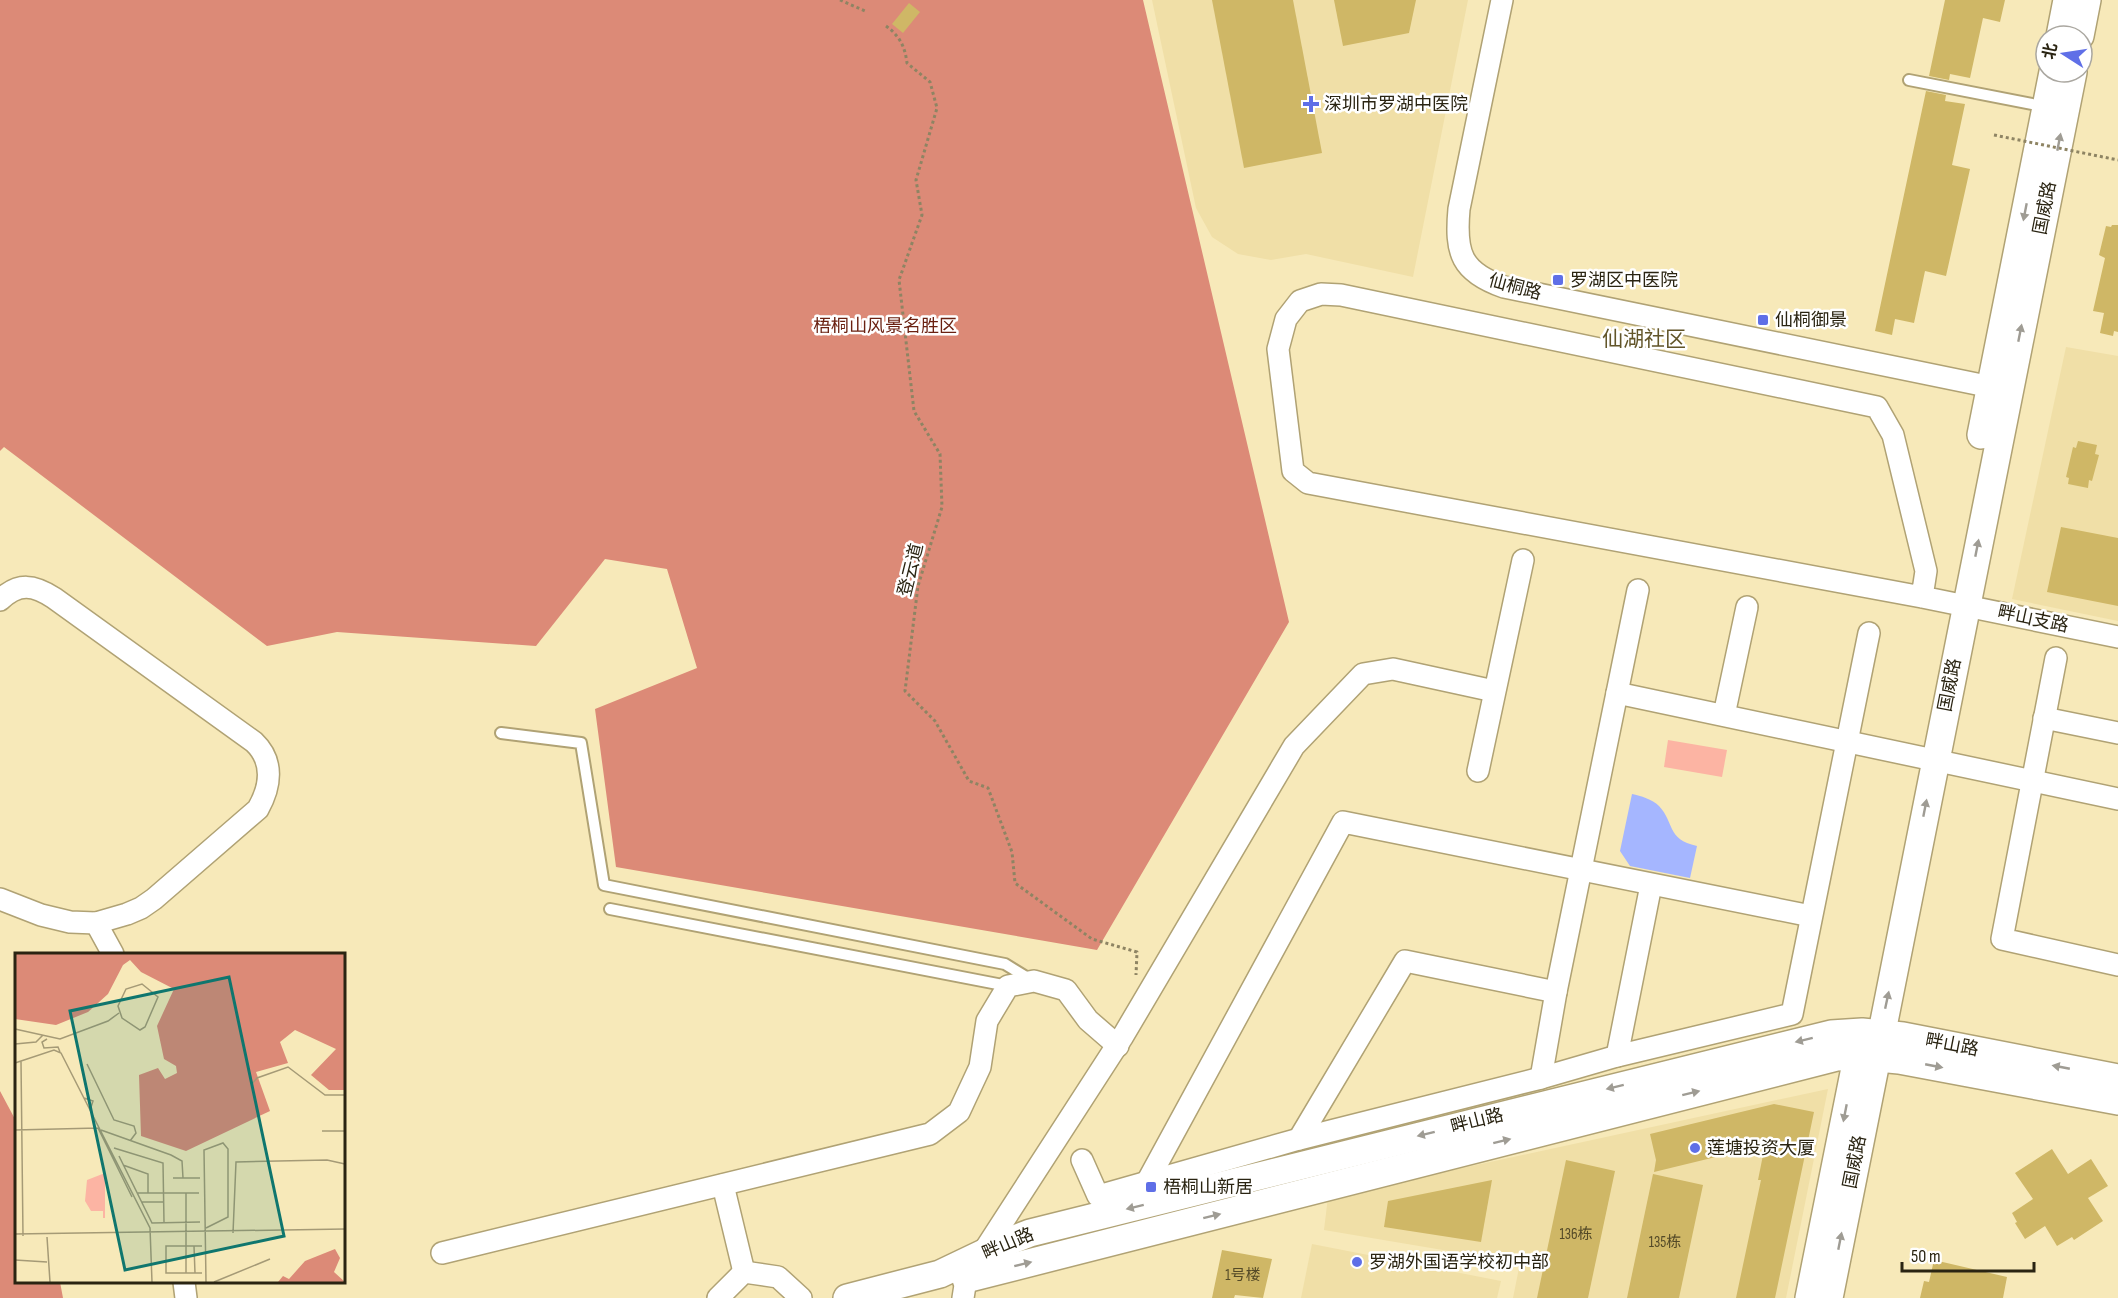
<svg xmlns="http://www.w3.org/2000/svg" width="2118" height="1298" font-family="'Sofia Sans Condensed','Noto Sans SC',sans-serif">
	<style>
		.built { fill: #f0dfa7 }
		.green { fill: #fcb4a3 }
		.forest { fill: #dc8a77 }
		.water { fill: #a5b6ff }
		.building { fill: #cfb766 }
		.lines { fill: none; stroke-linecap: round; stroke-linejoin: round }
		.service-casing { stroke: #b0a274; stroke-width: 14 }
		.minor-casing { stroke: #b0a274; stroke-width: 24 }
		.tertiary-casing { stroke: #b0a274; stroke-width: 30 }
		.path { stroke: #8e8463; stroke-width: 3; stroke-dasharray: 3 3; stroke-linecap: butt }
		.service { stroke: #fff; stroke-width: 10 }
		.minor { stroke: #fff; stroke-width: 21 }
		.tertiary { stroke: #fff; stroke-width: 27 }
		.path-bridge { stroke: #8e8463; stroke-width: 3; stroke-dasharray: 3 3; stroke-linecap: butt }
		.oneway { fill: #9f9c94 }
		.poi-dot { fill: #5f6fe7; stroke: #fff; stroke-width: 2 }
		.labels { text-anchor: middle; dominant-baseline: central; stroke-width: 5; stroke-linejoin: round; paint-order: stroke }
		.number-label { font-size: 15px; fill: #534927 }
		.poi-label { font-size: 18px; fill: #2a2412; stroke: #fff; text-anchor: start }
		.street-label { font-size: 18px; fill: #2a2412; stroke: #fff }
		.park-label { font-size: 18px; fill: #6a2111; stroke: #fff }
		.quarter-label { font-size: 21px; fill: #625529; stroke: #fff }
		.inset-road { fill: none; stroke: #a59a76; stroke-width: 1.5 }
		.view { fill: #0f766e; fill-opacity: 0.15; stroke: #0f766e; stroke-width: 3 }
		.inset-edge { fill: none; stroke: #2a2412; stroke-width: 3 }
	</style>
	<rect width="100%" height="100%" fill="#f7e9b9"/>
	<g class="built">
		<polygon points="1152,0 1468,0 1413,277 1306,254 1271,260 1238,254 1212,237 1196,208"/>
		<polygon points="2066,347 2118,356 2118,621 2012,599"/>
		<polygon points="1828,1089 1786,1298 1513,1298 1520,1263 1324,1230 1328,1197"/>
		<polygon points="1312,1244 1501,1281 1497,1298 1301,1298"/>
	</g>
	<polygon class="green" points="1668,740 1727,750 1722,777 1664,767"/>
	<g class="forest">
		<polygon points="0,0 1143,0 1289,622 1097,950 616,867 595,709 697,668 667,569 605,559 536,646 337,632 267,646 4,447 0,451"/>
		<polygon points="0,1091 16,1121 16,1282 60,1282 63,1298 0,1298"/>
	</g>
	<path class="water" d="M1632 794C1641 796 1652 799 1659 806 1675 823 1666 839 1697 846L1690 878 1630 866 1620 851Z"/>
	<g class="building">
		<polygon points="1212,0 1293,0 1322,153 1244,168"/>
		<polygon points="1334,0 1416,0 1409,33 1343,46"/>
		<polygon points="1945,0 2005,0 2000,22 1983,18 1970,78 1950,74 1949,80 1929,76"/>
		<polygon points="909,3 920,12 903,33 892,24"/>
		<polygon points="1926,91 1946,95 1945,101 1965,104 1952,165 1970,169 1946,276 1925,271 1914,323 1895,319 1892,335 1875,331"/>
		<polygon points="2112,225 2118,225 2118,332 2114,331 2113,336 2100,333 2104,313 2093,311 2105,258 2099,255 2106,226 2111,227"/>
		<polygon points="2078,441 2097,445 2095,454 2099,455 2092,481 2089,480 2088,488 2068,484 2069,478 2066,477 2073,447 2076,448"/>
		<polygon points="2061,527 2118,538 2118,606 2047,592"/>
		<polygon points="1774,1104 1814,1112 1775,1298 1736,1298 1761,1180 1758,1180 1765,1145 1654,1172 1656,1160 1650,1134"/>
		<polygon points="2052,1149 2068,1174 2091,1159 2108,1186 2088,1198 2103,1221 2074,1240 2072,1237 2057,1246 2045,1226 2025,1239 2015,1223 2017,1222 2012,1213 2033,1199 2015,1173"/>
		<polygon points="1566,1160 1615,1171 1588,1298 1537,1298"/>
		<polygon points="1653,1174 1703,1185 1679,1298 1627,1298"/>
		<polygon points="1492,1180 1481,1242 1384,1227 1388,1201"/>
		<polygon points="1222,1250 1272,1259 1263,1298 1235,1295 1234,1298 1212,1298"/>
		<polygon points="1934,1260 2007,1277 2003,1298 1920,1298 1924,1281 1929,1282"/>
	</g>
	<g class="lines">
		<defs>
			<g id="service">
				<polyline points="1909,80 2047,107"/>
				<polyline points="501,733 581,743 604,885 1005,964 1031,980"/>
				<polyline points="610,909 1008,986"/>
			</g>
			<g id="minor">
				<path d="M1502 0 1459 209C1455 253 1461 272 1504 287L2006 390"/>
				<polyline points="1922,597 1926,571 1893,435 1877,407 1341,295 1321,294 1300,301 1286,319 1278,349 1293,471 1308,483 1922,597 2118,637"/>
				<path d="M0 600C19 582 34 585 54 598L254 742C274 761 271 786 258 809L154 899 141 908 127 914 96 923 70 922 41 915 0 899"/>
				<polyline points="2056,658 2002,939 2118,965"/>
				<polyline points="1617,693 2118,799"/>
				<polyline points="1724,715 1747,607"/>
				<polyline points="2044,718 2118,733"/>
				<polyline points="1478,771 1523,560"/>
				<polyline points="96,923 113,954"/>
				<polyline points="1617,1056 1651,885"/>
				<polyline points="1541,1078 1556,992 1638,590"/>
				<polyline points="1299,1139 1405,961 1556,992"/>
				<polyline points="1082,1160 1098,1196 1299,1139 1541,1078 1617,1056 1792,1014 1869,633"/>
				<polyline points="1147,1182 1343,822 1811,916"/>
				<polyline points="723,1185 744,1272"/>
				<polyline points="442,1253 930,1134 959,1112 980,1067 987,1021 1008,986 1034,981 1066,990 1088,1020 1118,1046"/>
				<polyline points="982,1254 1123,1036 1294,746 1363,674 1393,669 1494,691"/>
				<polyline points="184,1282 186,1298"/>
				<polyline points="718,1298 744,1272 778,1277 801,1298"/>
				<polyline points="963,1298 966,1279"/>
			</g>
			<g id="tertiary">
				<polyline points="2060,36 2067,0"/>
				<polyline points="2080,36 2087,0"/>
				<polyline points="1981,435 2053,72"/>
				<polyline points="966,1279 1837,1057 1857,1056 1899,1060 2118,1101"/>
				<polyline points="847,1298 940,1274 1007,1242 1030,1233 1831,1034 1862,1032 1903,1036 2118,1078"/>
				<polyline points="1809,1298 1857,1058"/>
				<polyline points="1829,1298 2073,72"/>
			</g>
		</defs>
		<use href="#service" class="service-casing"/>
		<use href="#minor" class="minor-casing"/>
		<use href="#tertiary" class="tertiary-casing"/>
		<g class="path">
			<polyline points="840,0 865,11"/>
			<path d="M886 26C900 36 905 47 907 63L930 82 937 108 916 180 922 215 899 280 914 411 940 454 942 507 918 586 905 691 935 721 969 781 988 788 1012 852 1015 883 1092 939 1137 952 1136 975"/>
		</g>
		<use href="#service" class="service"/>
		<use href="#minor" class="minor"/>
		<use href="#tertiary" class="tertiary"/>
		<polyline class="path-bridge" points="1994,135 2118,160"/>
	</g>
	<defs><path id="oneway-solid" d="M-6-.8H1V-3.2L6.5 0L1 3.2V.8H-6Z" transform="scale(1.5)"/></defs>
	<g class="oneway">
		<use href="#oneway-solid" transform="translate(2059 142) rotate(-79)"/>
		<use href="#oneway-solid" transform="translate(2025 212) rotate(101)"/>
		<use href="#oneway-solid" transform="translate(2020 333) rotate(-79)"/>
		<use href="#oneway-solid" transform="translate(1977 548) rotate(-79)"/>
		<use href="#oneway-solid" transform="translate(1925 808) rotate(-79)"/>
		<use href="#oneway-solid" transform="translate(1887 1000) rotate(-78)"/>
		<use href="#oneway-solid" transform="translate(1804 1040) rotate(166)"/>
		<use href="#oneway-solid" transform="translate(1934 1066) rotate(11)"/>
		<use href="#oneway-solid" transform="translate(2061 1067) rotate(-169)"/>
		<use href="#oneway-solid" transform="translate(1615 1087) rotate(166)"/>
		<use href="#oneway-solid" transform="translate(1691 1093) rotate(-14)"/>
		<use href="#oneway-solid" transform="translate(1845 1113) rotate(101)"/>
		<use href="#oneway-solid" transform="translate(1426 1134) rotate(166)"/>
		<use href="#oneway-solid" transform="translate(1502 1141) rotate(-14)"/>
		<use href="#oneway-solid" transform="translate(1135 1207) rotate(166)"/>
		<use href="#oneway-solid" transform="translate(1212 1216) rotate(-14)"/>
		<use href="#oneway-solid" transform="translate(1840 1241) rotate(-79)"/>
		<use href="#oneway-solid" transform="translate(1023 1264) rotate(-14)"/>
	</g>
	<g class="poi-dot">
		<path d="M1308 95h6v6h6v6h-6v6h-6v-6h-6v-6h6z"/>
		<rect x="1552" y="274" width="12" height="12" rx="3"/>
		<rect x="1757" y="314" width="12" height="12" rx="3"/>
		<circle cx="1695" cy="1148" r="6"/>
		<rect x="1145" y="1181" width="12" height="12" rx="3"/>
		<circle cx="1357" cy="1262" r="6"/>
	</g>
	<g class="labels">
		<g class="number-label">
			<text x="1576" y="1234">136栋</text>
			<text x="1665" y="1242">135栋</text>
			<text x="1243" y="1275">1号楼</text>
		</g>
		<g class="poi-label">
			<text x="1324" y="104">深圳市罗湖中医院</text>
			<text x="1570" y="280">罗湖区中医院</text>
			<text x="1775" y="320">仙桐御景</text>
			<text x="1707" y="1148">莲塘投资大厦</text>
			<text x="1163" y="1187">梧桐山新居</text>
			<text x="1369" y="1262">罗湖外国语学校初中部</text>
		</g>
		<g class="street-label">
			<text transform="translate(2045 208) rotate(-79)">国威路</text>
			<text transform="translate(1515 287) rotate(15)">仙桐路</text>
			<text transform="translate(911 570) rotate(-76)">登云道</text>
			<text transform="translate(2033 619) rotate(12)">畔山支路</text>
			<text transform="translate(1950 685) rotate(-79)">国威路</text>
			<text transform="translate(1952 1045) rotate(11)">畔山路</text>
			<text transform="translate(1477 1121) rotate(-14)">畔山路</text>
			<text transform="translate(1855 1162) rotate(-79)">国威路</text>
			<text transform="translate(1008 1244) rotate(-23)">畔山路</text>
		</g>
		<g class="park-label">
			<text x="885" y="326">梧桐山风景名胜区</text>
		</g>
		<g class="quarter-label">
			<text x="1644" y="339">仙湖社区</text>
		</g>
	</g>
	<g transform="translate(15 953)">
		<rect width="330" height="330" fill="#f7e9b9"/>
		<path d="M90 220V265H88V258H76L70 248 72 227Z" fill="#fcb4a3"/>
		<path d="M0 1H330V137H314L296 122 321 96 280 77 265 89 273 110 241 119 255 158 171 198 126 183 124 122 143 115 150 126 162 120 161 113 149 106 142 73 159 36 126 19 115 7 108 12 93 41 73 59 41 72 0 66ZM320 296 325 305 319 319 330 329H263L268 323 274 326 290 308Z" fill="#dc8a77"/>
		<path class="inset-road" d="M127 31 143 44 130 74 125 77 107 65 103 53 111 36ZM0 76 45 86 93 68 104 60M32 86 27 89 29 95 43 94 45 99M0 91 21 89 28 82M6 108 8 283M0 110 39 97 46 100 135 275 137 329M72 111 99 167 119 173 121 180 115 188M237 131 242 125 273 114 310 142H330M69 145 78 148 75 157M0 177 83 175 117 244M86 177 156 202 167 208 168 225M307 178H330M99 195 148 210 149 269M104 203 137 270 185 269M108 212 133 221V240M158 225H185M122 240H184M171 240V320M127 249H149M191 275 213 264V196L208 190 189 197 191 329M218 280 221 209 312 207 330 211M0 281 330 276M32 284 35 329M179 293 180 320M187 293H151V320H187M0 307 32 309M199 329 255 306"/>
		<path class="view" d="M214 24 269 283 110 317 55 58Z"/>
		<rect width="330" height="330" class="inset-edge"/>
	</g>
	<g transform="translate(2064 54) rotate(282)"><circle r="28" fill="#ffffff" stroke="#aaa7a0" stroke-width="1.5"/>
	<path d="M0-4.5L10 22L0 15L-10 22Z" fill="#5f6fe7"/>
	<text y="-9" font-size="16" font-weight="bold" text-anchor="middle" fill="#2a2412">北</text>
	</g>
	<path d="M1902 1262v9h132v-9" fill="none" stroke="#2a2412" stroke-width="3"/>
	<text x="1911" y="1262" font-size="18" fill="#2a2412" stroke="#ffffff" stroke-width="4.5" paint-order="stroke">50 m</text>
</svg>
